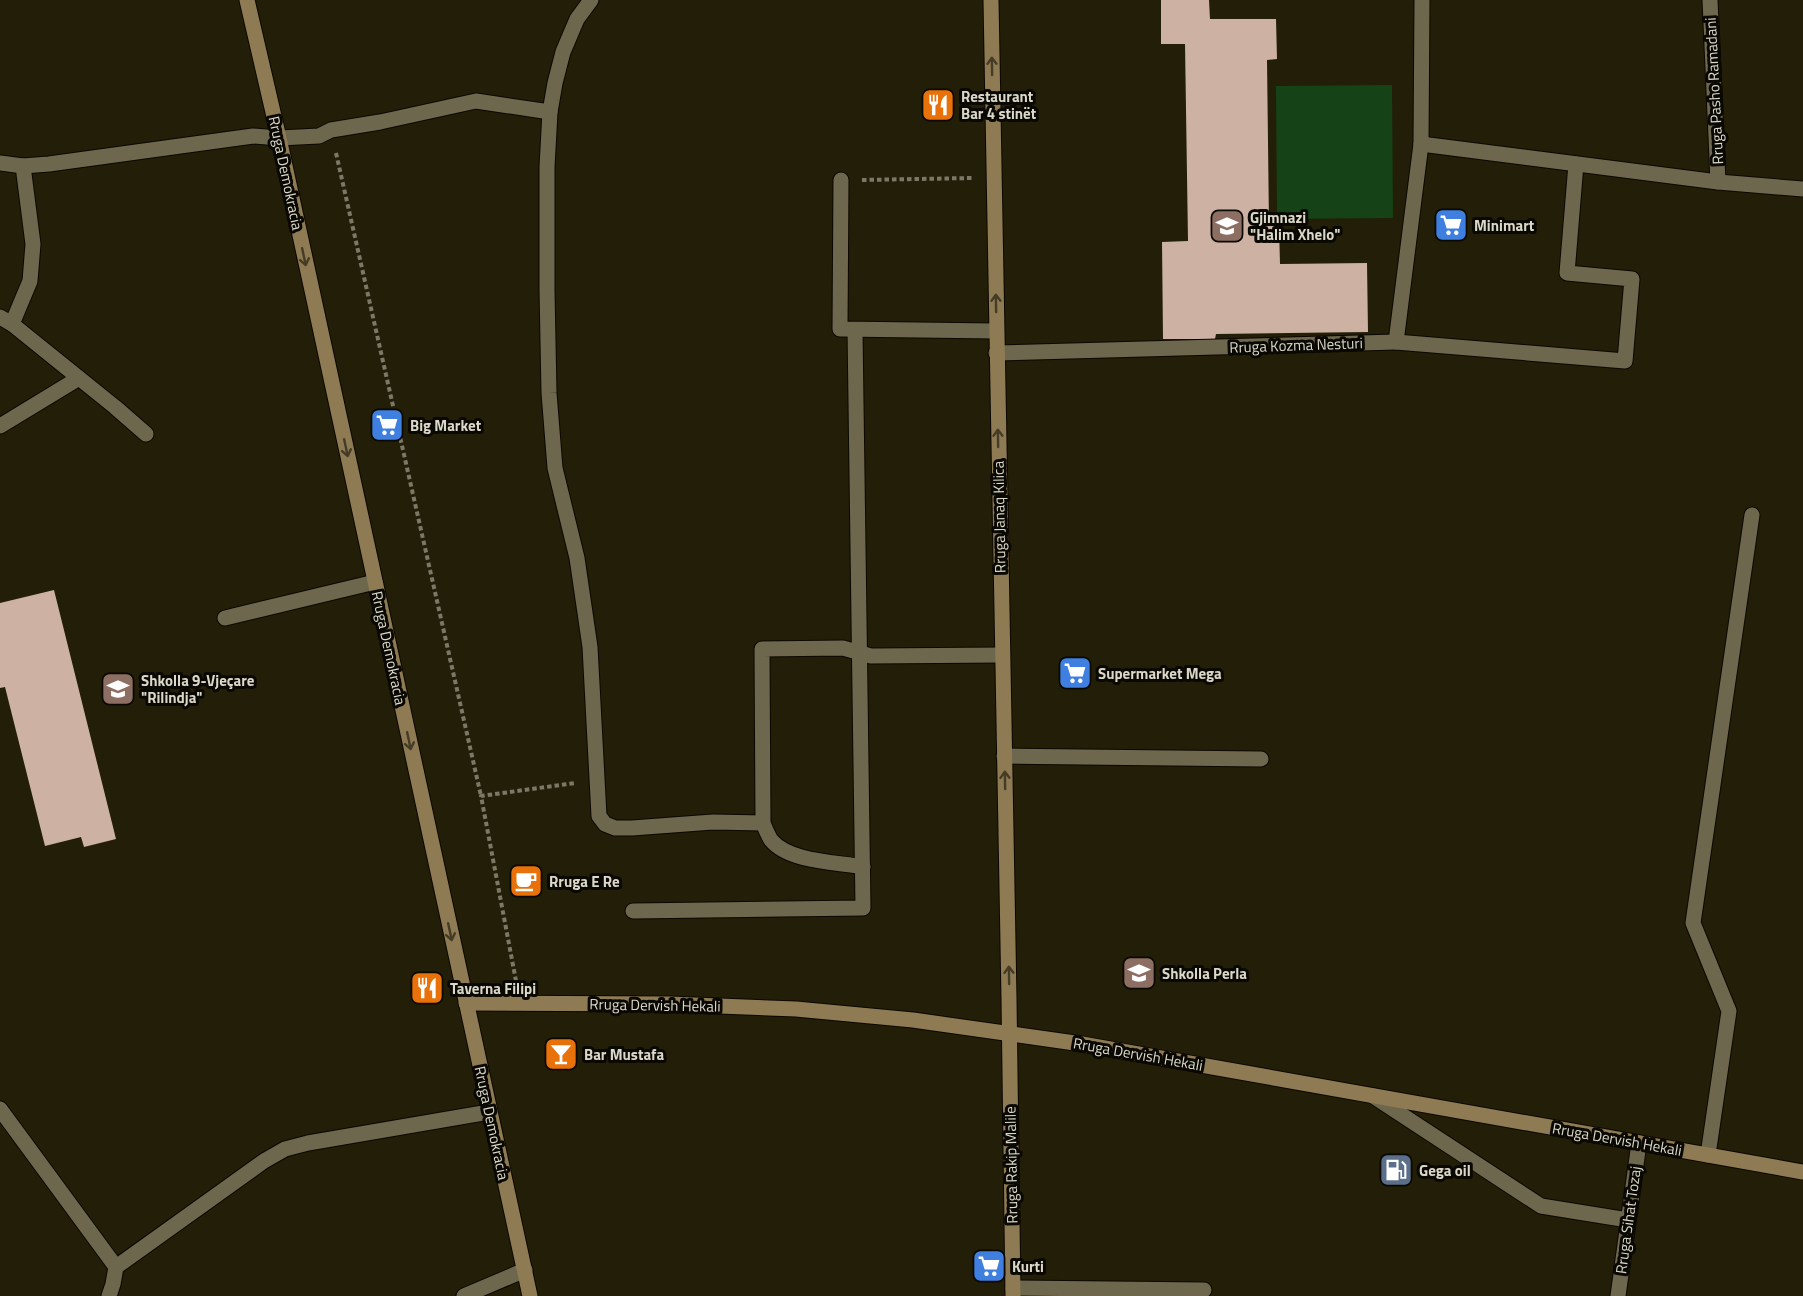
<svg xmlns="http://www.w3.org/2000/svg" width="1803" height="1296" font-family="'Titillium Web',sans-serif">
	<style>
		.garden { fill: #164217 }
		.building { fill: #cdb1a3 }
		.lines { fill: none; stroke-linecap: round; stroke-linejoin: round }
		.lane-casing { stroke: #0c0700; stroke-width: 17 }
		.street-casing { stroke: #0c0700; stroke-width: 17 }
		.secondary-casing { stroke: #0c0700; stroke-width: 17 }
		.path { stroke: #7c7866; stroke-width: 4; stroke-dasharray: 4.5 3; stroke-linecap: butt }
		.lane { stroke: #6d674e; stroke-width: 15 }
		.street { stroke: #6d674e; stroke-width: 15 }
		.secondary { stroke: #8e7b53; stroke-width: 15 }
		.oneway { stroke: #453c26 }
		.labels { text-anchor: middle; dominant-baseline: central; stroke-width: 6; stroke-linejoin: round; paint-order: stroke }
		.street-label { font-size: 15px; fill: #dbd8ca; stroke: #0a0802 }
		.poi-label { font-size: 15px; font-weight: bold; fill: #dbd8ca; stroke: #0a0802; text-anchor: start }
	</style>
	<rect width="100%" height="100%" fill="#231e07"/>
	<polygon class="garden" points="1392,85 1393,218 1277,219 1276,86"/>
	<g class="building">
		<polygon points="1161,0 1209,0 1210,19 1276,19 1277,59 1267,60 1269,225 1279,225 1280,264 1367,263 1368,332 1216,334 1215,339 1163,339 1162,242 1188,241 1185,44 1161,44"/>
		<polygon points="54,590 116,839 84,847 81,837 45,846 5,687 0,688 0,603"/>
	</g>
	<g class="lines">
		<defs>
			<g id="lane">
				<polyline points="1396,342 1625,361 1632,279 1567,273 1576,164"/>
				<polyline points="225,618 375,582"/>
				<polyline points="1004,756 1261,759"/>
				<polyline points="1373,1096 1541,1206 1628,1220"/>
				<polyline points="1708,1155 1729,1011 1693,923 1752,515"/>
				<polyline points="1013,1288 1204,1290"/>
			</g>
			<g id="street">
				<polyline points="591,0 577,19 563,52 555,83 550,112 547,167 547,290 549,393 555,468 577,558 590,647 599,816 605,824 615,828 632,828 713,822 763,823"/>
				<polyline points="1710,0 1718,182"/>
				<polyline points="1421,144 1718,182 1803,189"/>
				<polyline points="0,163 23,166 33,244 30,281 12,324"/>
				<polyline points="23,166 49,164 253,136 279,138 319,136 331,130 380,122 476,101 550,112"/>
				<polyline points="841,180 840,329 996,331"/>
				<polyline points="0,317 12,324 115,407 146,434"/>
				<polyline points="996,353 1396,342 1421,144 1422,0"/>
				<polyline points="0,426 79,378"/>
				<path d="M863 867C836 862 789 862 771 840 768 835 765 828 763 823L762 649 843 648 871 656 1002 655"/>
				<polyline points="633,911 863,908 855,330"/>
				<polyline points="0,1109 116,1267"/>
				<polyline points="109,1296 113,1284 116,1267 264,1161 285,1149 308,1143 489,1112"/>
				<polyline points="464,1296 525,1270"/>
				<polyline points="1618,1296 1639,1143"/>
			</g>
			<g id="secondary">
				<polyline points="247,0 279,138 530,1296"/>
				<polyline points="991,0 1009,999 1013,1296"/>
				<polyline points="466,1003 669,1004 796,1009 913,1020 1082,1044 1803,1172"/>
			</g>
		</defs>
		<use href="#lane" class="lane-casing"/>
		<use href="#street" class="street-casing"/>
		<use href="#secondary" class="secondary-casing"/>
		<g class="path">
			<polyline points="336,153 481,796"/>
			<polyline points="862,180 972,178"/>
			<polyline points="516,981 481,796 575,783"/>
		</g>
		<use href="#lane" class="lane"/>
		<use href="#street" class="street"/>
		<use href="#secondary" class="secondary"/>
	</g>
	<defs><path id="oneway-shaft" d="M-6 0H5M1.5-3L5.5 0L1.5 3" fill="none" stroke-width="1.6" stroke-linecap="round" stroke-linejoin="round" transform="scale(1.5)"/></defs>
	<g class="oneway">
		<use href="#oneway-shaft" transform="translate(992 66) rotate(-91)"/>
		<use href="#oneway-shaft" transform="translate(304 257) rotate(78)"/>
		<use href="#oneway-shaft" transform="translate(996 303) rotate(-91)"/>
		<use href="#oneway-shaft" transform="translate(998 438) rotate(-91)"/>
		<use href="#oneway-shaft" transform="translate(346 448) rotate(78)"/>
		<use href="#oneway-shaft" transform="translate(409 741) rotate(78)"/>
		<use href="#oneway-shaft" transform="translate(1005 780) rotate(-91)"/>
		<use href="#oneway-shaft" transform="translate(450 932) rotate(78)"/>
		<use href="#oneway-shaft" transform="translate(1009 975) rotate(-91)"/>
	</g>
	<defs>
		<symbol id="restaurant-square" viewBox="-11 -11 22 22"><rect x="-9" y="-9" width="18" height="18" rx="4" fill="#e8710a" stroke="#0a0802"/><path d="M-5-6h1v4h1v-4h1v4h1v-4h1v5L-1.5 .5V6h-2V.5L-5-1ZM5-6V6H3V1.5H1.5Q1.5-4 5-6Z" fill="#fff"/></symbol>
		<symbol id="supermarket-square" viewBox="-11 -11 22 22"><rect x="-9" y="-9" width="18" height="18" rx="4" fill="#3f7fe0" stroke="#0a0802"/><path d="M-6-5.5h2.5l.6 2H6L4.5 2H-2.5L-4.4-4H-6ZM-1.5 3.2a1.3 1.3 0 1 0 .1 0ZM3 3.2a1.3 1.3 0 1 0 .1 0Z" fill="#fff"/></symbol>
		<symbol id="school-square" viewBox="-11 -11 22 22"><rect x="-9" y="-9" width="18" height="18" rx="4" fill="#8d6e63" stroke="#0a0802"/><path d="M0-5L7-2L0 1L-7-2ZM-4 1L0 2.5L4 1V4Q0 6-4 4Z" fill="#fff"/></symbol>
		<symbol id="cafe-square" viewBox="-11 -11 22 22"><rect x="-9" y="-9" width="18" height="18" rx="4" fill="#e8710a" stroke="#0a0802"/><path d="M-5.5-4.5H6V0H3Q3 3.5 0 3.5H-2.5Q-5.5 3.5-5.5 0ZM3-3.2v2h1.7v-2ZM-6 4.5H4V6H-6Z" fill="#fff"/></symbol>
		<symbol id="bar-square" viewBox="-11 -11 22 22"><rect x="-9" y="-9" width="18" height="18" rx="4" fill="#e8710a" stroke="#0a0802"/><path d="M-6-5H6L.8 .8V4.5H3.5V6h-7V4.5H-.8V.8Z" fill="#fff"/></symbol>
		<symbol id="fuel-square" viewBox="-11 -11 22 22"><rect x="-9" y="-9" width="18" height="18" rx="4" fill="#5c6f8a" stroke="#0a0802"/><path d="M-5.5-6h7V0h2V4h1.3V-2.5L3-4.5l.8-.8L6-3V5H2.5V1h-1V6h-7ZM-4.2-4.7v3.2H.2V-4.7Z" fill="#fff"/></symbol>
	</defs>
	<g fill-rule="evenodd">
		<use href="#restaurant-square" x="919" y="86" width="38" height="38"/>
		<use href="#supermarket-square" x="1432" y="206" width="38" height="38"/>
		<use href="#school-square" x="1208" y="207" width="38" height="38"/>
		<use href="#supermarket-square" x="368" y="406" width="38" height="38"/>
		<use href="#supermarket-square" x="1056" y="654" width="38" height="38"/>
		<use href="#school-square" x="99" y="670" width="38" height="38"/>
		<use href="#cafe-square" x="507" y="862" width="38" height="38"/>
		<use href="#school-square" x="1120" y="954" width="38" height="38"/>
		<use href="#restaurant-square" x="408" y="969" width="38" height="38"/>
		<use href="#bar-square" x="542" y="1035" width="38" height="38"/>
		<use href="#fuel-square" x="1377" y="1151" width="38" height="38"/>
		<use href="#supermarket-square" x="970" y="1247" width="38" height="38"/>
	</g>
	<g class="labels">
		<g class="street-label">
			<text transform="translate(1714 91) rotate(-93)">Rruga Pasho Ramadani</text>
			<text transform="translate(286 173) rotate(78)">Rruga Demokracia</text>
			<text transform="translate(1296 345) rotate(-2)">Rruga Kozma Nesturi</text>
			<text transform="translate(999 517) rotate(-91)">Rruga Janaq Kilica</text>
			<text transform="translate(389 648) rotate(78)">Rruga Demokracia</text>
			<text transform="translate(655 1005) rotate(1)">Rruga Dervish Hekali</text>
			<text transform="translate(1138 1054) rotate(10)">Rruga Dervish Hekali</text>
			<text transform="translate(492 1123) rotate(78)">Rruga Demokracia</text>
			<text transform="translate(1617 1139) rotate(10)">Rruga Dervish Hekali</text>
			<text transform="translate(1011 1165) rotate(-91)">Rruga Rakip Malile</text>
			<text transform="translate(1628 1220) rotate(-82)">Rruga Sihat Tozaj</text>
		</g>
		<g class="poi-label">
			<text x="961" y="96">Restaurant<tspan x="961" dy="17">Bar 4 stinët</tspan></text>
			<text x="1250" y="217">Gjimnazi<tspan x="1250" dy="17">"Halim Xhelo"</tspan></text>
			<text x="1474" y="225">Minimart</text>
			<text x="410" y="425">Big Market</text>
			<text x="1098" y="673">Supermarket Mega</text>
			<text x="141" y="680">Shkolla 9-Vjeçare<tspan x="141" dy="17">"Rilindja"</tspan></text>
			<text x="549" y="881">Rruga E Re</text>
			<text x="1162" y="973">Shkolla Perla</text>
			<text x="450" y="988">Taverna Filipi</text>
			<text x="584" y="1054">Bar Mustafa</text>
			<text x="1419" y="1170">Gega oil</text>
			<text x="1012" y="1266">Kurti</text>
		</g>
	</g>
</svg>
